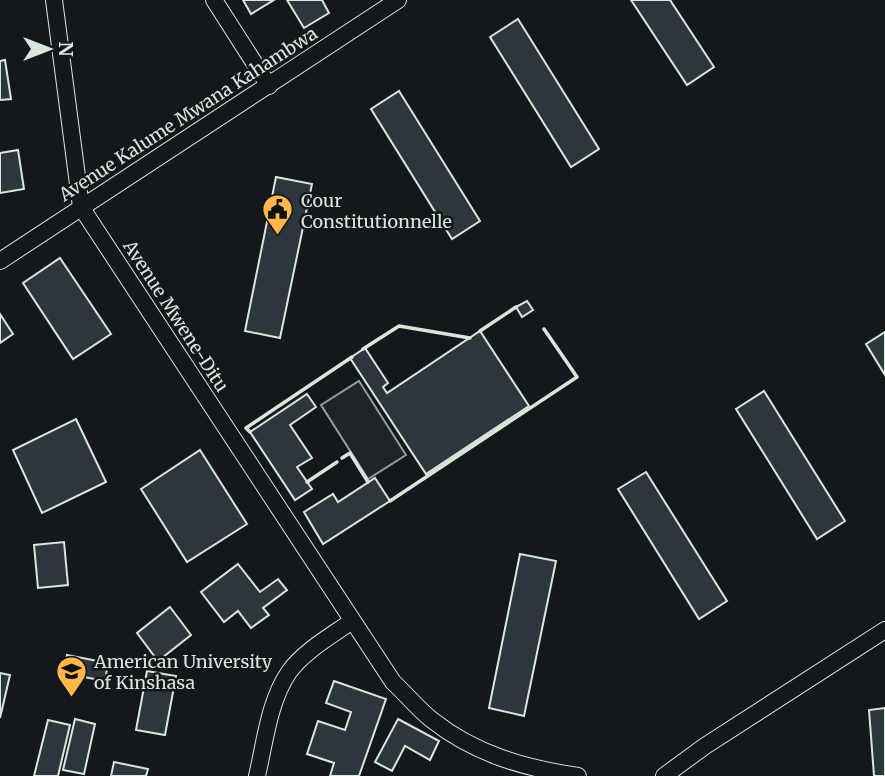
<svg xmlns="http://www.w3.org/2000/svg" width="885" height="776" font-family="Merriweather,serif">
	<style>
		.green { fill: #202428; stroke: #939e99; stroke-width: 2 }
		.building { fill: #2c363c; stroke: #d8e6dc; stroke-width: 2 }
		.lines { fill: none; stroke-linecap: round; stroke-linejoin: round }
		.minor-casing { stroke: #d8e6dc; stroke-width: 18 }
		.minor { stroke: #14181c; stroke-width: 16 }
		.wall { stroke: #d8e6dc; stroke-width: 3.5 }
		.labels { text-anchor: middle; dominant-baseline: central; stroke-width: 5; stroke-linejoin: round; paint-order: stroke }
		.street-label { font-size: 18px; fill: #d8e6dc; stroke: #14181c }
		.poi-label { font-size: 18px; fill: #d8e6dc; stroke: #14181c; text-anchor: start }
	</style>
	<rect width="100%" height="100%" fill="#14181c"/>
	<polygon class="green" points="359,381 406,455 368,479 321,405"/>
	<g class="building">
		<polygon points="243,0 274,0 251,14"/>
		<polygon points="287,0 322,0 329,13 304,28"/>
		<polygon points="631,0 670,0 714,67 687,85"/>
		<polygon points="518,19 599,149 571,167 490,37"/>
		<polygon points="5,60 11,99 0,100 0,61"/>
		<polygon points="399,91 480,221 452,239 371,109"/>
		<polygon points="18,150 24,189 0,193 0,153"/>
		<polygon points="276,177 312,184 280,338 245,331"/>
		<polygon points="60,258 111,334 73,359 23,283"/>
		<polygon points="527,301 533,310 522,317 516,307"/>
		<polygon points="0,314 13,334 0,343"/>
		<polygon points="480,331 529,406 426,474 350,358 365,348 388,383 383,387 387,393"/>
		<polygon points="885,332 885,375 866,344"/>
		<polygon points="764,391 845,521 817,539 736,409"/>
		<polygon points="307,394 316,407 290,425 312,458 297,467 312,489 295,500 250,432"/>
		<polygon points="76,419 106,482 42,513 13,450"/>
		<polygon points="200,450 247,524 187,562 141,489"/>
		<polygon points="646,472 727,601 699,619 618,489"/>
		<polygon points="375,478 390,501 323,544 304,512 333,494 338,502"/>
		<polygon points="64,542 68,585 38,588 34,545"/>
		<polygon points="520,554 556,561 524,716 489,708"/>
		<polygon points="238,564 260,592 278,579 287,590 263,608 269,615 251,628 238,611 224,622 201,592"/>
		<polygon points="170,607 191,635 158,661 137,633"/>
		<polygon points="67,655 108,663 105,681 63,673"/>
		<polygon points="147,671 176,676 165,735 136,730"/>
		<polygon points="0,673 10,675 0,718"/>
		<polygon points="334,681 386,699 359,776 330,776 334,763 307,754 318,721 345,730 351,712 326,703"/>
		<polygon points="885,708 885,776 874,776 869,710"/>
		<polygon points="75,719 95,724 84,774 63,770"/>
		<polygon points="398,719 439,741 430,760 405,746 392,771 375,762"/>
		<polygon points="48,720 70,725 58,776 34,776"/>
		<polygon points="114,762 148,769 146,776 111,776"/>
	</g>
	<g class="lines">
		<defs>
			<g id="minor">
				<path d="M54 0 81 207 393 682C406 694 418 709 432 720 475 754 524 768 578 776"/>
				<polyline points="214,0 269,86"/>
				<polyline points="0,261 398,0"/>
				<path d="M257 776C265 742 269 701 289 672 304 651 331 636 352 621"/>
				<polyline points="664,776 705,746 885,630"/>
			</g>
		</defs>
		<use href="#minor" class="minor-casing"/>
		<use href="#minor" class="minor"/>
		<g class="wall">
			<polyline points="480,331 516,307"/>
			<polyline points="363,349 399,326 470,338"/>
			<polyline points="250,432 246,428 352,357"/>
			<polyline points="342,458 350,453 368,482"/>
			<polyline points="307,482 337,462"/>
			<polyline points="390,501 577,377 544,329"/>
		</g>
	</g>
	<defs>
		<symbol id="civic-pin" viewBox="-11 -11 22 30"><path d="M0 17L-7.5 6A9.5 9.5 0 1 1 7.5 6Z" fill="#ffb74d" stroke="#14181c"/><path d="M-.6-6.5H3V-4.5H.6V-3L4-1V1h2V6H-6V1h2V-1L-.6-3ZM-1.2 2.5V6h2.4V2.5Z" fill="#111"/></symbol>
		<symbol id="university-pin" viewBox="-11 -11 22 30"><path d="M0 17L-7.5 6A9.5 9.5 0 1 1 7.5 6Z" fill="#ffb74d" stroke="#14181c"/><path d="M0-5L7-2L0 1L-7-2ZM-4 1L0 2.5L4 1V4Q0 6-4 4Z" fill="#111"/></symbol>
	</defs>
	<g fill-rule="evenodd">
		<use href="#civic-pin" x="260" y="192" width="35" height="47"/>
		<use href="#university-pin" x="54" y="654" width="35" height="47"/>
	</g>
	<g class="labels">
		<g class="street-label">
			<text transform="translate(188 114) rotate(-33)">Avenue Kalume Mwana Kahambwa</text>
			<text transform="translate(176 316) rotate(57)">Avenue Mwene-Ditu</text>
		</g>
		<g class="poi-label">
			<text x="301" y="200">Cour<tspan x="301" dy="21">Constitutionnelle</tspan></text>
			<text x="94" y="661">American University<tspan x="94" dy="21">of Kinshasa</tspan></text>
		</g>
	</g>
	<g transform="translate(49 49) rotate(90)" stroke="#14181c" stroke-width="5" paint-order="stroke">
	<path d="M0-5L12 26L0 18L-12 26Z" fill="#d8e6dc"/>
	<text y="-10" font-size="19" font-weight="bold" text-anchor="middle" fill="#d8e6dc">N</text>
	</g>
</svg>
